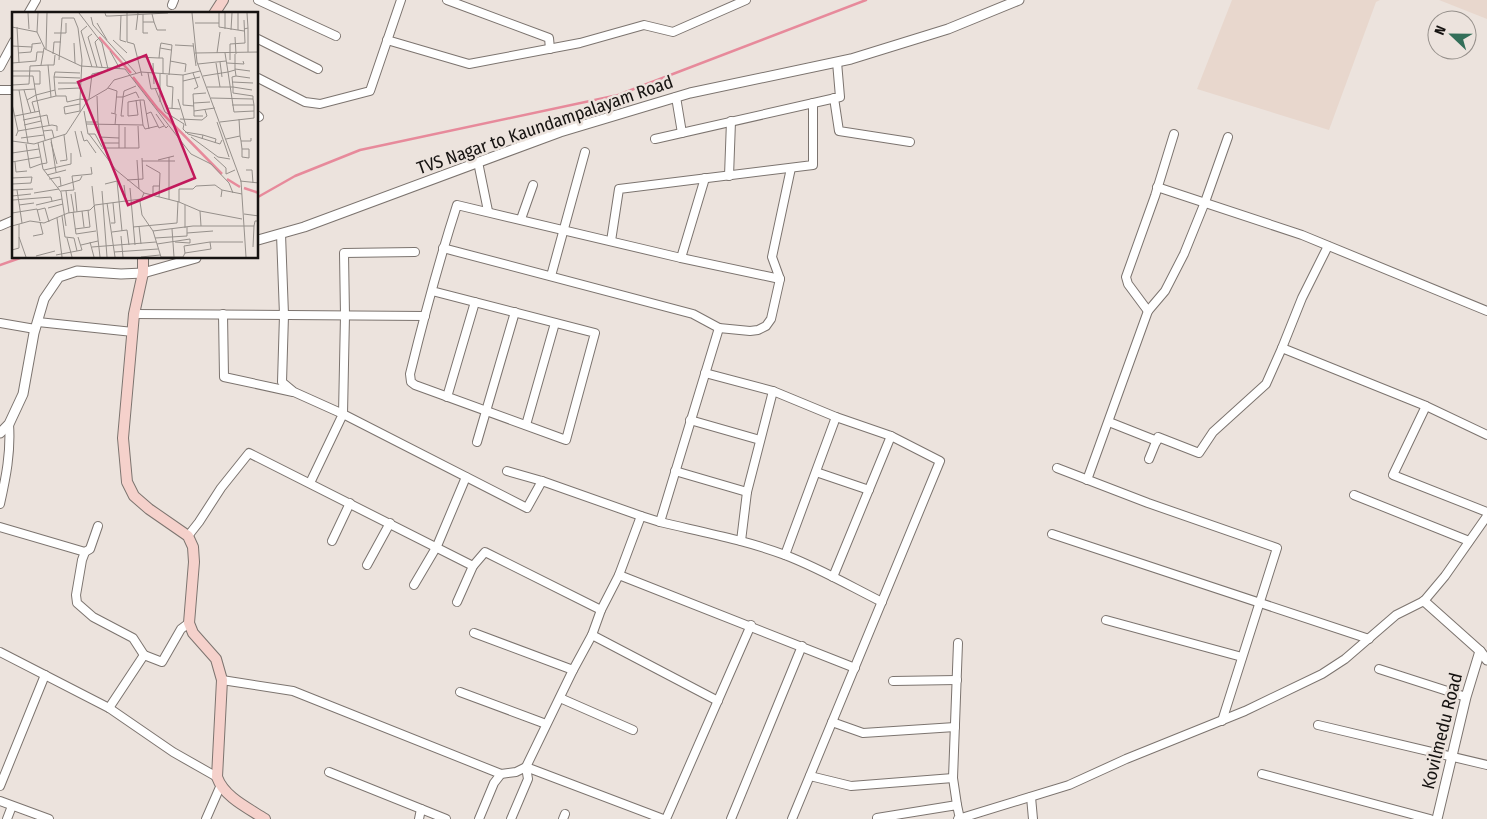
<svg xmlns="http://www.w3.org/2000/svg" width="1487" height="819" font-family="'Fira Sans Condensed',sans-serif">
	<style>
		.built { fill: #e8d7cd }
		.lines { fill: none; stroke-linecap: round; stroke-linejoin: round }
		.stream { stroke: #e78a9b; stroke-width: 2.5 }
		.minor-casing { stroke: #7c746f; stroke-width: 10 }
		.tertiary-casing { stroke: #7c746f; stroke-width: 11 }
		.secondary-casing { stroke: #7c746f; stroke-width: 12 }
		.minor { stroke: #fff; stroke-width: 8 }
		.tertiary { stroke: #fff; stroke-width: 9 }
		.secondary { stroke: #f5d1cb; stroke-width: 10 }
		.labels { text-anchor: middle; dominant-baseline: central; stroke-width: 5; stroke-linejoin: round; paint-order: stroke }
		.street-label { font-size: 18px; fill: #161311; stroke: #ece3dd }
		.inset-river { fill: none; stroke: #e78a9b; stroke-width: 2.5 }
		.inset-road { fill: none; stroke: #96908b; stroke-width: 1 }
		.view { fill: #c2185b; fill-opacity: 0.15; stroke: #c2185b; stroke-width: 2.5 }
		.inset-edge { fill: none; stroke: #161311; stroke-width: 2.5 }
	</style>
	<rect width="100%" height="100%" fill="#ece3dd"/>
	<g class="built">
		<polygon points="1232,0 1380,0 1376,2 1329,130 1197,89"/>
		<polygon points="1439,0 1487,0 1487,19"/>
	</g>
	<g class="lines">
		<g class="stream">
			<polyline points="258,197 295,176 360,150 618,95 866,0"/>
			<polyline points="0,265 20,258"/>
		</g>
		<defs>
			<g id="minor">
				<polyline points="258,0 336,36"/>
				<polyline points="447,0 549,38 550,49"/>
				<polyline points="172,5 174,0"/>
				<polyline points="28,14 36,0"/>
				<polyline points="258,39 318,69"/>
				<polyline points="387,40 469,64 580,43 644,25 673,32 746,0"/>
				<polyline points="0,67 14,41"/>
				<polyline points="258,78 305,102 320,104 370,91 401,0"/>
				<polyline points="0,90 14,90"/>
				<polyline points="676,97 682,133"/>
				<polyline points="834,98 839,131 910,142"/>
				<polyline points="258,116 259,117"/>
				<polyline points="655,139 840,97 837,62"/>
				<polyline points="478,162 488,211"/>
				<polyline points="729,176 731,121"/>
				<polyline points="1157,187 1302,235 1487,311"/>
				<polyline points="521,219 533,185"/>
				<polyline points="0,226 14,220"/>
				<polyline points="281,234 284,315 282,382 294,392 343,414 310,483"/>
				<polyline points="611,241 619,189 813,165 813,103"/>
				<polyline points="443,248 693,314 719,328 660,522 641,516 619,575 601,610 592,635 573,670 526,767 528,779 511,819"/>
				<polyline points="415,252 344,253 345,315 343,414 527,508 542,481"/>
				<polyline points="681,258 705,178"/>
				<polyline points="551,276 585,152"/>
				<path d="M432 291 595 333 566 440 415 385 411 382 410 374C424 317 439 261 457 205L681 258 780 279"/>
				<polyline points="1148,311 1128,284 1126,277 1155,196 1174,134"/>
				<polyline points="134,314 425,316"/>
				<polyline points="223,314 224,377 293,392"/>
				<polyline points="38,322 133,332"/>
				<polyline points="0,323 35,329"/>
				<polyline points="719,328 750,331 758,330 766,326 771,319 780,279 772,257 791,168"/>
				<polyline points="1282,348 1302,298 1328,246"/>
				<polyline points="705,373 773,391 836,417 891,436 940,461 792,819"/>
				<polyline points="447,397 475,302"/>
				<polyline points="1426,406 1393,475 1487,512"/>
				<polyline points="690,420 760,440"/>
				<polyline points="1109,422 1157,441"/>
				<polyline points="526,425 555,323"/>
				<polyline points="477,442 515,312"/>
				<polyline points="1149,459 1158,437 1199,453 1213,432 1266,384 1282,348 1426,406 1487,435"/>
				<polyline points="1057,468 1148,503 1277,548 1222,721"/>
				<polyline points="507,471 542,481 641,516"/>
				<polyline points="675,471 747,492"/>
				<polyline points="816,472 869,490"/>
				<polyline points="1087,480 1148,311 1165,291 1184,254 1205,202 1228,137"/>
				<polyline points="1354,495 1469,541"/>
				<path d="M0 504C6 477 11 452 9 424"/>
				<path d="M660 522C702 532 745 540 785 555 819 568 850 586 882 602"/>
				<polyline points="98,526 90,549 85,552 82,560 76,595 77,603 93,617 133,638 144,655"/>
				<polyline points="0,527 85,552"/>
				<polyline points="1052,534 1369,639"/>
				<polyline points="188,536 199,522 221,488 249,453 473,566"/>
				<polyline points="332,541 350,503"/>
				<polyline points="741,541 747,492 773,391"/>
				<polyline points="785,555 836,417"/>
				<polyline points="367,565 390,523"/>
				<polyline points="619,575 855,668"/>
				<polyline points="833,577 891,436"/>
				<polyline points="414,585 437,546 466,477"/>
				<polyline points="457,602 473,566 485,552 601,610"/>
				<polyline points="1106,620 1242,657"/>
				<polyline points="474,633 573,670"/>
				<polyline points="592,635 718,701"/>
				<polyline points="0,652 109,708 173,752 217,777"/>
				<polyline points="1379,669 1466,697"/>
				<polyline points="222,680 293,691 501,774"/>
				<polyline points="893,681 957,680"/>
				<polyline points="460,692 546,724"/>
				<polyline points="560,698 633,730"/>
				<polyline points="109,708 144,655 162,662 181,629 189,623"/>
				<polyline points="832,722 863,733 955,727"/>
				<polyline points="1318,725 1487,765"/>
				<polyline points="329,772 446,819"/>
				<polyline points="1262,774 1430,819"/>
				<polyline points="810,776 851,786 953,778"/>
				<polyline points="0,786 45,675"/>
				<polyline points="1031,797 1033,819"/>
				<polyline points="0,801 49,819"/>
				<polyline points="957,805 953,778 958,643"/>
				<polyline points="877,818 957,805 960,819"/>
				<polyline points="7,819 12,806"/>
				<polyline points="206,819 220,787"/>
				<polyline points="419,819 421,809"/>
				<polyline points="479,819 494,783 501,774 516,772 526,767 663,819"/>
				<polyline points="563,819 565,814"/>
				<polyline points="666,819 751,625"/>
				<polyline points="731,819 802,646"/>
				<polyline points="958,819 1069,785 1126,759 1245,711 1322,674 1345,659 1396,615 1424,601 1445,576 1487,516"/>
			</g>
			<g id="tertiary">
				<polyline points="258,240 304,227 560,132 690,93 851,59 948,29 1019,0"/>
				<polyline points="0,433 9,424 23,394 34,333 44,299 59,277 77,271 121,274 143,273 196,258"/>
				<polyline points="1424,601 1480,651 1487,660"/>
				<polyline points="1437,819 1466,697 1480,651"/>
			</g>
			<g id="secondary">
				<polyline points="214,14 223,0"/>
				<path d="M143 258V273L134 314 123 438 127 482 134 496 149 509 188 536 193 547 194 562 189 623 193 633 216 659 222 680 217 777C224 797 248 808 265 819"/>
			</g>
		</defs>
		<use href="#minor" class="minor-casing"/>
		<use href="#tertiary" class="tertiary-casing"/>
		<use href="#secondary" class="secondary-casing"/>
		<use href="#minor" class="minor"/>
		<use href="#tertiary" class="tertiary"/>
		<use href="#secondary" class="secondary"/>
	</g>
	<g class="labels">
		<g class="street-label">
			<text transform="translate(545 125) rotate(-19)">TVS Nagar to Kaundampalayam Road</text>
			<text transform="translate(1442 731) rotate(-76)">Kovilmedu Road</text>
		</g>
	</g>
	<g transform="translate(12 12)">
		<rect width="246" height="246" fill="#ece3dd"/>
		<path class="inset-river" d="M87 25 119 61M121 65 146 97 210 162M215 167 228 175M232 176 247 181"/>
		<path class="inset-road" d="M16 1 17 17M67 1 90 31 96 57M93 1 94 4H98L156 1M115 1V30L122 32 130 64M180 1 185 50 229 169 234 245M207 1V15L232 19M226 1V18M235 1 236 16M131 2V21H136M109 3 108 28 114 30M79 5 81 13 124 61M131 10H142L140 2M142 10 145 18H154M85 11 95 28M183 11H207M75 14 69 19 80 55M0 15 25 20 33 37 69 54 113 57 179 142 199 152 217 171 221 181M5 15 7 51M213 17V1M232 17 236 16V40M124 18 126 1M219 18 220 1M25 20 26 1M42 21H54V11M80 22 76 25 85 55M223 25 224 42M86 27 83 30 90 55M101 28 115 41M62 31 63 51M181 31 184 54M163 33 181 34M0 34 20 35V32L29 31M34 37 35 1M98 39 108 57M6 41 19 40 20 35M183 41 247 40M205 41 208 20M41 42 42 30H49M223 42V57L238 59M126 45 147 46 148 36M147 46H151V62M47 48 50 6H62L66 16 70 48 68 87 76 88M218 48V32L233 31 232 8M158 49 174 52 173 60M208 50 210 65M0 51 24 49 25 40H31M141 51 142 72M204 51 208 75M215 51 232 52 231 49M186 52 214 49M29 53 32 36M36 53H42L43 43M223 57 224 64 238 66M223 58 216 60 222 100 242 99M0 59H28V72H22M136 61 139 77 148 76M181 61 186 75 182 77M148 62V90M155 63V74L161 75 160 96M157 63 160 33 149 31 148 36 159 38M171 63V93L182 94M0 64H21L24 83 15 88M191 64 216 60 213 41M224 64 220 65 221 75 240 78M42 65 43 60 68 61M171 69 188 65M220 70 241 71M46 71H67M0 73 17 72 18 54 36 53 39 85M195 75H221V81L241 84V87M96 76 105 79 103 101M143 76 153 100 172 112 171 117 176 122 208 132 210 128M46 77 68 76M0 78H7L16 131M7 78 23 77M12 78 19 101M43 78 42 65 68 66M0 83V64M85 84 86 110M104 85H111L112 79 124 74M199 86 241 87M77 87 80 62 98 58M166 87 174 114M124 88 126 103 116 104V90L128 88H132L137 117M182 91 198 90M0 92 6 119 4 124M155 93V96L168 97M220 93H242L241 87M68 99 53 102 52 95 68 92M72 99 76 122H83L90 135M182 99 181 82 194 81M23 100 20 90 44 84M99 101 104 102 103 113M134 102 139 100 147 116 152 114M144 102 154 116 156 114M3 104 28 99M112 104H109L111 85 124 80 127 86M191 104H182V99L203 96M168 107 190 108 195 104 193 98M227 107 228 124M11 108 35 103 37 113M74 110H86L88 125M205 110 217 145M208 110 242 106V93M74 112 131 113 128 88M12 113 29 109M107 113V136M131 113 133 117 146 114M113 115V136M6 119 40 113 45 114V119M31 119 40 118 42 126M63 119 69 145M69 119 72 129 75 128 84 141M173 120 191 123 190 127M77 122 104 158 132 181 167 190 188 199 230 207M191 123 204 127 203 131M87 125 107 126M179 125 206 145 218 147M9 126 32 123M39 127 44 160M214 127 228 124 229 129H239V126M33 128 24 83 43 78 44 84H54L55 90 68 87V99M0 129 22 132 54 122 76 88 95 77 102 68 129 60 171 63 188 59M229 129 230 137H237V146L230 145V137M39 130 45 152M26 131 31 157 49 180 54 214M90 131H107M14 132 18 156 29 152M90 136H127L126 114M0 141 27 137M157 145V187M202 145 214 156V162L223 158M125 148 127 177M146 148 162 144M48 149 55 148 52 123M130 149H163M0 150 28 145M3 150 4 160 15 159M29 152 35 151 31 129M134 153 148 161 147 185M32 158 59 152V141M234 158H240L241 171M35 163 54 158M0 166 20 165M37 167 48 165 49 174M115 168 131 167 130 146M228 169 247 171M0 172 19 171 20 165M93 172 105 169 110 219M112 173 114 189M80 174 88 245M46 175 68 168 70 164M118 176 123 233M0 178 21 177M5 178 10 211M210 178 230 182M49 179 62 178 60 164 80 162 79 155M54 179 57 201M90 179 95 245M63 180 65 200M22 181 47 177M132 181 128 190 130 203 141 219 149 245H171M59 182 62 200M141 183V174H148M0 184 19 182M1 188 39 185 40 189M167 190V177H181L184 174 203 173 210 178 209 185M95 191 103 245M7 193 22 191M24 193 50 187M36 196 51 192M25 198 33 196 37 210M70 199 72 215M188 199 189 214M61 200 64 222 84 219M0 201 25 197 28 209M232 202 247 204M50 204 53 225 62 226 65 239M45 206 50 245M99 211H103L101 191M0 214 18 209 32 211 56 201 78 198 83 193 129 187M127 214 129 232M121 215 165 211 166 189M173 216V193M63 217 78 215 76 198M160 217 162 245M141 219 181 214H242L243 209H247M100 220 115 218 117 233M175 221 201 219M21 224 31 222 28 210M109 224 111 245M7 225 14 245M55 226 60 245M143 226 175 224V215M78 230 82 245M145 232 178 227V231L163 230M69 233 86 229M80 235 144 230M241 235 242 214M0 238 7 236V212M102 240 146 237M173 241 172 234 198 230M44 243 70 238 66 225M24 244 43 239M129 245 148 243M171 245 173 241 199 237 198 230H231"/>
		<path class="view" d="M134 43 183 166 116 193 66 70Z"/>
		<rect width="246" height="246" class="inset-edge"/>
	</g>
	<g transform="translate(1452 35) rotate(292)"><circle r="24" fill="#ece3dd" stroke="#96908b"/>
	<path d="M0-4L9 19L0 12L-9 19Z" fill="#336f59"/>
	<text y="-8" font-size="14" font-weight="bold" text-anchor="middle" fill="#161311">N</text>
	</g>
</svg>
